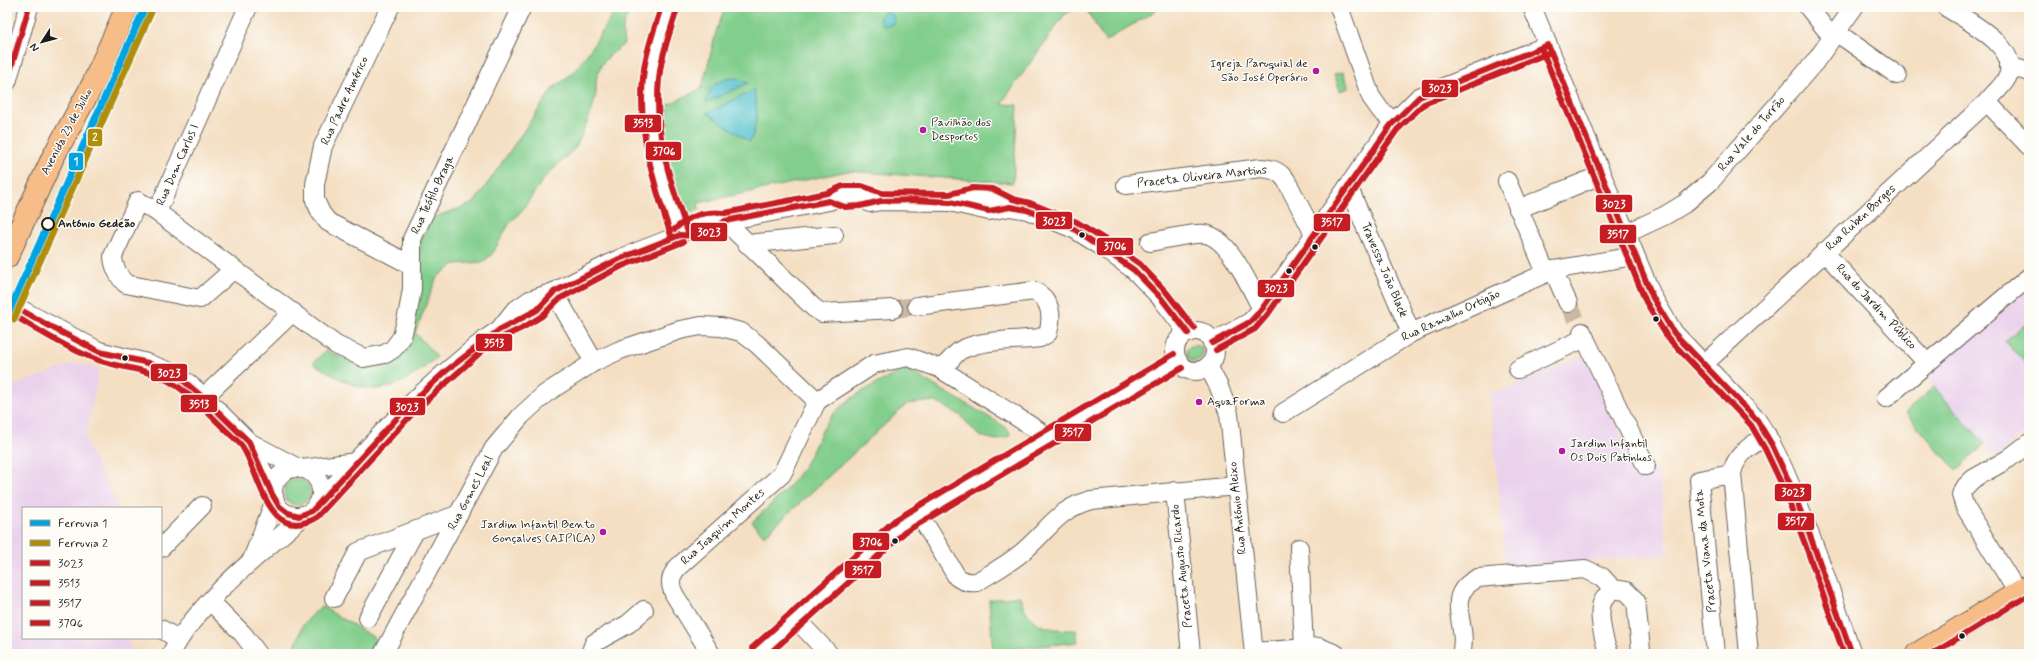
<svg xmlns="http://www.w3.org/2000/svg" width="2036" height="661" font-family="Mynerve,sans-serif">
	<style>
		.built { fill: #ead1ec }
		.green { fill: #82ce8c; stroke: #4f7554 }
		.water { fill: #57c4ce; stroke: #3a7075 }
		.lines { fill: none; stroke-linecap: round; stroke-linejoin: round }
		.minor-tunnel { stroke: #c9b8a2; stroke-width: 18; stroke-dasharray: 18 9; stroke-linecap: butt }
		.minor-casing { stroke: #686056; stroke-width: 20 }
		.major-casing { stroke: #686056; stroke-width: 24 }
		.minor { stroke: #fff; stroke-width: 18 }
		.major { stroke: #f7bd88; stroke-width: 22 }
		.bus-1-casing { stroke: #fdfcf7; stroke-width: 9 }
		.bus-2-casing { stroke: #fdfcf7; stroke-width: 9 }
		.bus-3-casing { stroke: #fdfcf7; stroke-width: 9 }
		.bus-4-casing { stroke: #fdfcf7; stroke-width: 9 }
		.bus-1 { stroke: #c61d23; stroke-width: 6 }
		.bus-2 { stroke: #c61d23; stroke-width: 6 }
		.bus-3 { stroke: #c61d23; stroke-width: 6 }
		.bus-4 { stroke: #c61d23; stroke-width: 6 }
		.rail-1-casing { stroke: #fdfcf7; stroke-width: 10 }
		.rail-2-casing { stroke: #fdfcf7; stroke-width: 10 }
		.rail-1 { stroke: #01a3e1; stroke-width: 7 }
		.rail-2 { stroke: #b08e0a; stroke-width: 7 }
		.poi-dot { fill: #b5179e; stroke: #fdfcf7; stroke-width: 1.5 }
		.stop-dot { fill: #fdfcf7; stroke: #1c1c1c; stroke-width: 2 }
		.bus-dot { fill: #1c1c1c; stroke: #fdfcf7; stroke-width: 1.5 }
		.labels { text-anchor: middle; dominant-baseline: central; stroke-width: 3; stroke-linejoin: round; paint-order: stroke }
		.poi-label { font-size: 12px; fill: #1c1c1c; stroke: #fdfcf7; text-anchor: start }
		.street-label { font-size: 12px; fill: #1c1c1c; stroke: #fdfcf7 }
		.stop-label { font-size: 12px; font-weight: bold; fill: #1c1c1c; stroke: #fdfcf7; text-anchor: start }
		.line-badge { stroke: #fdfcf7; stroke-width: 1.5 }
		.badge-label { font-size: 11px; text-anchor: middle; font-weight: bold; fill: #fff }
	</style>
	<rect width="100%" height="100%" fill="#fdfcf7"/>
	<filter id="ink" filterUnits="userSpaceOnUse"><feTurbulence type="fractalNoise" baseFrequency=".025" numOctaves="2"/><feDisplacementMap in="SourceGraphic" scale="8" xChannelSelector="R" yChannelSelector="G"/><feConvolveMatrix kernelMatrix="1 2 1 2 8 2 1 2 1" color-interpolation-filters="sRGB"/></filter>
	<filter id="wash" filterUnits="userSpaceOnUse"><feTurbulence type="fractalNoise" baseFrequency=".012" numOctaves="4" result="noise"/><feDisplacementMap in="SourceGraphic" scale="16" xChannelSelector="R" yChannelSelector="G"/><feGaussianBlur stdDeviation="0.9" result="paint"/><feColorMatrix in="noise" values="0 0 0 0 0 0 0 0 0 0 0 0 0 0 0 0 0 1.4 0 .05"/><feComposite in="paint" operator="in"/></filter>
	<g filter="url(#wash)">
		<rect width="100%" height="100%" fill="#f4dfc3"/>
		<g class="built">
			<polygon points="2029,286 2029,428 1996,457 1925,377 2011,304 2014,299"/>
			<polygon points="1584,355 1641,477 1658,469 1668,555 1506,566 1489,392 1503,391"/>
			<polygon points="76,363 99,369 85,442 119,508 23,508 23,638 126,638 135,654 7,654 7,388"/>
		</g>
		<g class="green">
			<path d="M607 7H634C623 22 621 26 624 44L610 55 601 65 596 80V93L592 111 576 147 543 179 524 208 509 224 492 254 483 262 455 264 437 277 415 333 437 357C386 400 368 397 313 363L326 350C342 359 374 373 392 363 400 358 404 348 408 340L421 241 432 218 474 203 554 87C578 74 598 38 612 15L605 10Z"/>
			<path d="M725 7H1079L1065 14 1001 104 1018 105 1013 183 848 171 698 203 699 210 686 214C668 183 663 145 660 109L702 88 716 32Z"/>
			<polygon points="1085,7 1162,7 1105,41"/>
			<polygon points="1343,72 1349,88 1340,91 1334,74"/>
			<polygon points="2028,321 2029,321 2029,367 2005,341"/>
			<circle cx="1195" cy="353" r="8"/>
			<path d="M906 369 1001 424 1009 431 1010 436 997 440 979 436 960 415 934 401 907 404 764 536 752 522C772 503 794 485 807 461 817 444 822 425 836 411 856 392 882 381 906 369Z"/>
			<polygon points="1934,387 1985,444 1956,470 1905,413"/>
			<circle cx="297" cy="492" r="13"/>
			<path d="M1020 596C1028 627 1047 630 1076 630L1078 642 993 651 989 600Z"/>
			<polygon points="321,606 375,638 376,643 370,654 289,654 289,647 295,647 303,625"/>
		</g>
		<g class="water">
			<circle cx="887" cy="19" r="7"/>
			<path d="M736 78 748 83 706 103C710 85 718 79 736 78Z"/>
			<path d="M754 90C758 109 758 124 750 142L707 113Z"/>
		</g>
	</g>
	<g filter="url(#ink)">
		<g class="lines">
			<g class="minor-tunnel">
				<polyline points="1568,303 1582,332"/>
				<polyline points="893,309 917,306"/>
			</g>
			<defs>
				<g id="minor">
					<polyline points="390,7 323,146 315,184 315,200 321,213 328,222 411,265"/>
					<path d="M669 7C663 27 656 48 652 69 643 127 660 181 680 235"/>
					<polyline points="1339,7 1371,97 1381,111 1394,121"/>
					<path d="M1532 7 1653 298 1674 333 1757 420C1779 453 1792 488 1806 525 1823 567 1838 611 1852 654"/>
					<polyline points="1808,7 1832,37"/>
					<polyline points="1836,32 1897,75"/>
					<polyline points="2009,66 2029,72"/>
					<polyline points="7,82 29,7"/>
					<polyline points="1987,102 2029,146"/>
					<polyline points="1507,181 1546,273"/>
					<path d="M1126 185 1261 168C1273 169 1279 171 1286 180L1314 234"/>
					<polyline points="1348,186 1411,333"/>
					<polyline points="950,202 974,196 991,197 1010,207 1027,210 1074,229 1101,246 1134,270 1161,298 1188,333"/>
					<polyline points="870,203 881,201 950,202 989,211 1010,207"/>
					<polyline points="1518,209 1601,175"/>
					<polyline points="157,212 248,7"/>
					<polyline points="725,221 814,308 822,313 893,309"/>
					<polyline points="1625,234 1664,216 1684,204 1710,182 1815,62 1854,7"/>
					<path d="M1150 242C1163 240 1194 232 1205 234 1230 238 1250 288 1262 309"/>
					<polyline points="747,244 834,235"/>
					<polyline points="1824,252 1927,363"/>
					<path d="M234 269 200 299 126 284C119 278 113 265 113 256L138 201 157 212 336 345 364 358 385 354 393 349 402 337 408 312 412 289V239L522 7"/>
					<polyline points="1553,270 1568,303"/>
					<polyline points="554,292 594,362"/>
					<polyline points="7,302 99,351 147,363 168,371 188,383 202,395 249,442 274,496"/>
					<path d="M917 306 1034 291C1051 299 1053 316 1048 333L1040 338C1015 341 986 339 963 349 953 353 950 365 939 368"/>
					<path d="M499 330 514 311 530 300 554 292 619 259 680 235 691 224 710 219 725 221 829 201C850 192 859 194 881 201"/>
					<circle cx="1195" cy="351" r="20"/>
					<polyline points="1582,332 1646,466"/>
					<polyline points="1212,343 1250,322 1262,309 1391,125 1419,97 1548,45"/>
					<path d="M1703 365 1987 102C1993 94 2002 87 2007 78 2023 48 1966 20 1946 7"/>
					<polyline points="1208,366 1219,387 1229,414 1254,654"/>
					<polyline points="1518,369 1585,338"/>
					<polyline points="204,397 293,312"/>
					<polyline points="1886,398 2029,277"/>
					<polyline points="817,401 874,364 908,357 939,368 1050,438"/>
					<polyline points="1283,413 1411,333 1553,270 1634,256"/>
					<polyline points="249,442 298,468"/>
					<circle cx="297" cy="492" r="24"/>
					<polyline points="302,469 356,462"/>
					<polyline points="1175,491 1191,654"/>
					<path d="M318 505C361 454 407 403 459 361 474 348 490 334 508 325"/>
					<path d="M919 514 957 577C964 582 969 583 977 582 993 572 1012 562 1026 549 1050 528 1058 509 1091 500L1236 486"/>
					<polyline points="161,548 202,506"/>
					<polyline points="1299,548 1304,647"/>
					<polyline points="253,557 275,500"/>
					<polyline points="2018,593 1965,507 1961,495 1963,489 1973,479 2008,459 2029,443"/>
					<polyline points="334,598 358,552 459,514"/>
					<polyline points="210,601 243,634 258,654"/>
					<polyline points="368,618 415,531"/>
					<polyline points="796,619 829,654"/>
					<polyline points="161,629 178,639"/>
					<polyline points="1254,652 1319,647 1336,654"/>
					<path d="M171 654C197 602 261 553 305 515"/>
					<polyline points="383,654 494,448 521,416 545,394 594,362 620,350 680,330 701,326 721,327 741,332 757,344 817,401"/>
					<polyline points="590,654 594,643 628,624 644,610"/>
					<path d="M711 654 674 594C669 583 670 576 678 567L782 474 817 401"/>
					<polyline points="757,654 900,526 1178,361"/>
					<path d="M1461 654C1470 624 1441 596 1478 578L1585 569 1602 577 1613 589 1626 591 1636 601 1641 650 1638 654"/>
					<path d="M1610 654C1604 645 1599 618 1601 607 1602 600 1608 594 1613 589"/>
					<polyline points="1716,654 1699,480 1732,474"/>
					<path d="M1749 654 1732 474C1735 454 1751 446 1767 435"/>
				</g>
				<g id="major">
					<polyline points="7,257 53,157 93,84 127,7"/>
					<polyline points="1917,654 2029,586"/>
				</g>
			</defs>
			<use href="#minor" class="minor-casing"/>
			<use href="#major" class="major-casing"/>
			<use href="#minor" class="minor"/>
			<use href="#major" class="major"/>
			<defs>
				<g id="bus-1">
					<polyline points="1548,45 1653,298 1674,333 1757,420 1772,445 1790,484 1812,541 1852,654"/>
					<polyline points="7,82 29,7"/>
					<polyline points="7,302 53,328 100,352 148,363 180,378 206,400 249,442 272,494 279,506 288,513 299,516 312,511 409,405 446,371 499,330 537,310 554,292 619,259 680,235 694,236 713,231 725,221 829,201 845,207 860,206 881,201 915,200 950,202 989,211 1010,207 1027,210 1074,229 1134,270 1161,298 1188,333"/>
					<polyline points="1212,343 1250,322 1262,309 1391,125 1419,97 1548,45"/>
				</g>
				<g id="bus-2">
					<path d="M661 7C655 27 647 48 644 69 636 127 653 183 672 238"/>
					<path d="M7 311C36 329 66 348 98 360 120 368 144 368 165 379 191 392 210 416 232 436 235 439 239 442 242 446 260 473 268 547 317 517L415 411 482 351 503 337 524 327 542 316 559 299 622 266 683 242"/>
				</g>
				<g id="bus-3">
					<polyline points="1541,48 1646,302 1668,338 1751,425 1765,449 1783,487 1805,544 1844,654"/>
					<polyline points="1216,350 1255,329 1268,314 1397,130 1424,104 1551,52"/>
					<polyline points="769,654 905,532 1182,368"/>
					<polyline points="1932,654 2029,595"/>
				</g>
				<g id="bus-4">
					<path d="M677 9C671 30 663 50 660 71 652 127 669 180 688 232"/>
					<path d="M675 229C690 215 704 211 725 213L827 193 843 186H862L882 193 949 194 973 188 993 189 1013 199 1030 203 1077 222 1106 240 1140 264 1167 293 1194 328"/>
					<polyline points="752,648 895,520 1174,354"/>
				</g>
			</defs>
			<use href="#bus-1" class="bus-1-casing"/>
			<use href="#bus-2" class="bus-2-casing"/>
			<use href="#bus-3" class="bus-3-casing"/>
			<use href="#bus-4" class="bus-4-casing"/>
			<use href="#bus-1" class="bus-1"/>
			<use href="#bus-2" class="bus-2"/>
			<use href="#bus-3" class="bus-3"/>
			<use href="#bus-4" class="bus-4"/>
			<defs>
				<polyline id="rail-1" points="7,316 145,7"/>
				<polyline id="rail-2" points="14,319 152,10"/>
			</defs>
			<use href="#rail-1" class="rail-1-casing"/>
			<use href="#rail-2" class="rail-2-casing"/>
			<use href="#rail-1" class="rail-1"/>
			<use href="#rail-2" class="rail-2"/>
		</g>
	</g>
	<g class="poi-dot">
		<circle cx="1316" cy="71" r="4"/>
		<circle cx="923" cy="130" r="4"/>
		<circle cx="1199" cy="402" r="4"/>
		<circle cx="1562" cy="451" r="4"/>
		<circle cx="603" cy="532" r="4"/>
	</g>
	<circle class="stop-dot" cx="48" cy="224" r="6"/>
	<g class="bus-dot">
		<circle cx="1082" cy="235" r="3.5"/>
		<circle cx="1315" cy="247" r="3.5"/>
		<circle cx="1289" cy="271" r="3.5"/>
		<circle cx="1656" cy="319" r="3.5"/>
		<circle cx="125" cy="358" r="3.5"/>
		<circle cx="895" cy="541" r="3.5"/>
		<circle cx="1962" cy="636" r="3.5"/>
	</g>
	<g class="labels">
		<g class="poi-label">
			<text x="1308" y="64" text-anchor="end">Igreja Paroquial de<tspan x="1308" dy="14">São José Operário</tspan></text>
			<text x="931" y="123">Pavilhão dos<tspan x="931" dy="14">Desportos</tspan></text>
			<text x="1207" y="402">AquaForma</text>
			<text x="1570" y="444">Jardim Infantil<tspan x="1570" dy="14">Os Dois Patinhos</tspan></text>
			<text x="595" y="525" text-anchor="end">Jardim Infantil Bento<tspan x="595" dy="14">Gonçalves (AIPICA)</tspan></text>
		</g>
		<g class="street-label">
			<text transform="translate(345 101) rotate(-65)">Rua Padre Américo</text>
			<text transform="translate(67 132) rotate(-62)">Avenida 23 de Julho</text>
			<text transform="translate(1752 134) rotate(-49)">Rua Vale do Torrão</text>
			<text transform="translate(178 165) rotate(-66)">Rua Dom Carlos I</text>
			<text transform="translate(1202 177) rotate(-6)">Praceta Oliveira Martins</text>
			<text transform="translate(433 195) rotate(-65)">Rua Teófilo Braga</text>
			<text transform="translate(1861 218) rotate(-43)">Rua Ruben Borges</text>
			<text transform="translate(1384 270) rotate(67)">Travessa João Black</text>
			<text transform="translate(1876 307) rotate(47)">Rua do Jardim Público</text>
			<text transform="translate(1451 316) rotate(-25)">Rua Ramalho Ortigão</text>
			<text transform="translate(471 493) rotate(-62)">Rua Gomes Leal</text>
			<text transform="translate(1238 508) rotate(-96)">Rua António Aleixo</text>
			<text transform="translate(723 527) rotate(-42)">Rua Joaquim Montes</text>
			<text transform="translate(1706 551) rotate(-96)">Praceta Viana da Mota</text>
			<text transform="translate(1182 566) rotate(-96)">Praceta Augusto Ricardo</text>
		</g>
		<g class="stop-label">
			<text x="58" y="224">António Gedeão</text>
		</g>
	</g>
	<g class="line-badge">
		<rect x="1421" y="79" width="38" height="19" rx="4" fill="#c61d23"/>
		<rect x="624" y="114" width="38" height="19" rx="4" fill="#c61d23"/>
		<rect x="87" y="128" width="16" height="19" rx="4" fill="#b08e0a"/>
		<rect x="645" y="141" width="37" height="20" rx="4" fill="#c61d23"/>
		<rect x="68" y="152" width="16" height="19" rx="4" fill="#01a3e1"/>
		<rect x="1595" y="194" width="38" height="19" rx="4" fill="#c61d23"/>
		<rect x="1035" y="211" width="38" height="19" rx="4" fill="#c61d23"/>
		<rect x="1313" y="213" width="38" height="19" rx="4" fill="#c61d23"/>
		<rect x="690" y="222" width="38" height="20" rx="4" fill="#c61d23"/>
		<rect x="1599" y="224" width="38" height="20" rx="4" fill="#c61d23"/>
		<rect x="1096" y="237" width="38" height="19" rx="4" fill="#c61d23"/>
		<rect x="1257" y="279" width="38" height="19" rx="4" fill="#c61d23"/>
		<rect x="475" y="333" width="38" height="19" rx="4" fill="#c61d23"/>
		<rect x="150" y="363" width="38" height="19" rx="4" fill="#c61d23"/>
		<rect x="180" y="394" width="38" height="19" rx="4" fill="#c61d23"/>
		<rect x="389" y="397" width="37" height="19" rx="4" fill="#c61d23"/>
		<rect x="1054" y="423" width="38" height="19" rx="4" fill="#c61d23"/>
		<rect x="1774" y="483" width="38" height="19" rx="4" fill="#c61d23"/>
		<rect x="1777" y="512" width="38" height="19" rx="4" fill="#c61d23"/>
		<rect x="852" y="532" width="38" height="19" rx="4" fill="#c61d23"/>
		<rect x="844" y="560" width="38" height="19" rx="4" fill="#c61d23"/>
	</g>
	<g class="badge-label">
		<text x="1440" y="92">3023</text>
		<text x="643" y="127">3513</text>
		<text x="95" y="141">2</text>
		<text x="664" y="155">3706</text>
		<text x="76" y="165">1</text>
		<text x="1614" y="208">3023</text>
		<text x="1054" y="225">3023</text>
		<text x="1332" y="226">3517</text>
		<text x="709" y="236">3023</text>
		<text x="1618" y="238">3517</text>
		<text x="1115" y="250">3706</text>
		<text x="1276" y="292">3023</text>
		<text x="494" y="347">3513</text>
		<text x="169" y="377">3023</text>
		<text x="199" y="408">3513</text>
		<text x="407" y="411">3023</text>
		<text x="1073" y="436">3517</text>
		<text x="1793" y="496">3023</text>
		<text x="1796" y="525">3517</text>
		<text x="871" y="546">3706</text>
		<text x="863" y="574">3517</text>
	</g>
	<rect width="2036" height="661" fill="none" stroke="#fdfcf7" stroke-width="24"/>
	<rect x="22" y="507" width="140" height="132" fill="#fdfcf7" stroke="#a3a29f"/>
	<rect x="30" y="520" width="20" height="6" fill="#01a3e1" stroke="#a3a29f"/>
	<text x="58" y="527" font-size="12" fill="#1c1c1c">Ferrovia 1</text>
	<rect x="30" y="540" width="20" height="6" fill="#b08e0a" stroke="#a3a29f"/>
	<text x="58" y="547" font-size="12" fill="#1c1c1c">Ferrovia 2</text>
	<rect x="30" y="560" width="20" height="6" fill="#c61d23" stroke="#a3a29f"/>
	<text x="58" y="567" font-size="12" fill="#1c1c1c">3023</text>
	<rect x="30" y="580" width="20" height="6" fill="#c61d23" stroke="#a3a29f"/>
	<text x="58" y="587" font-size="12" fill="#1c1c1c">3513</text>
	<rect x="30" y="600" width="20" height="6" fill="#c61d23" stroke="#a3a29f"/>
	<text x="58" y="607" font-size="12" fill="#1c1c1c">3517</text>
	<rect x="30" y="620" width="20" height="6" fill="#c61d23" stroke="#a3a29f"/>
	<text x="58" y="627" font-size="12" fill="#1c1c1c">3706</text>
	<g transform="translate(42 42) rotate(234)" stroke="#fdfcf7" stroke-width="3" paint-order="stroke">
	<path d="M0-3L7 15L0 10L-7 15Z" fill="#1c1c1c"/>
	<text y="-6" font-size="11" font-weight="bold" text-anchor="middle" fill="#1c1c1c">N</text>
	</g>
</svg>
